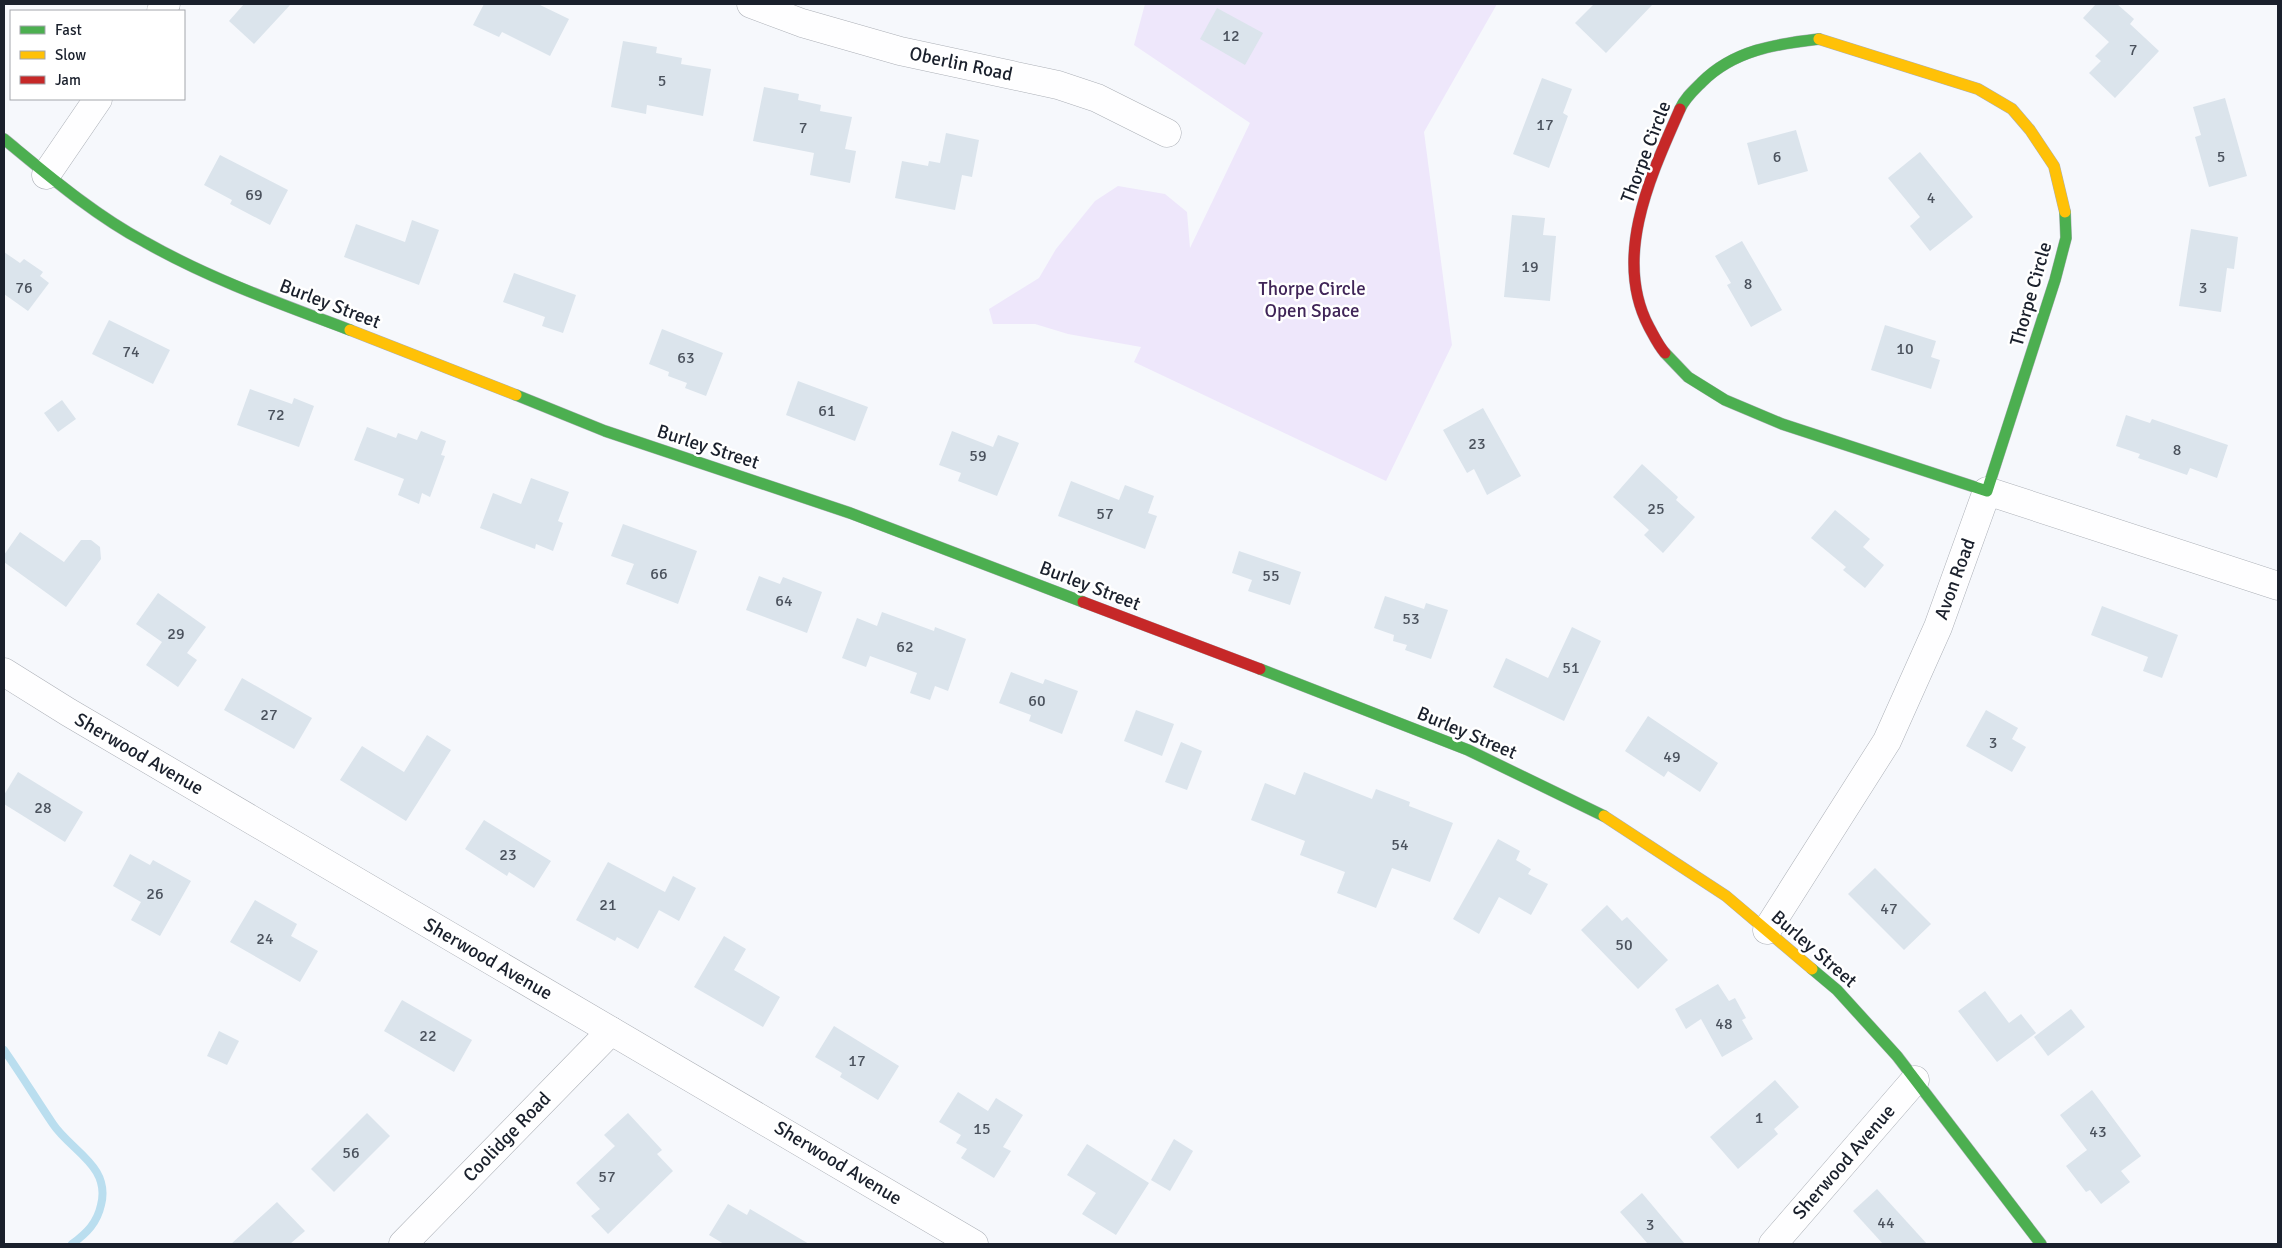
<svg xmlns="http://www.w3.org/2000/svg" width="2282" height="1248" font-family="Signika,sans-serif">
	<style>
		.green { fill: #eee7fb }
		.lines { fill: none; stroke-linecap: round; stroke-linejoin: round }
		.stream { stroke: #badeef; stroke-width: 8 }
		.building { fill: #dbe4ec }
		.street-casing { stroke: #acb0b7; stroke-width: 29 }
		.fast-casing { stroke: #acb0b7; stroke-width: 12 }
		.slow-casing { stroke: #acb0b7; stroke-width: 12 }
		.jam-casing { stroke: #acb0b7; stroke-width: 12 }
		.street { stroke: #fefeff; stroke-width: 28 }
		.fast { stroke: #4caf50; stroke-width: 11 }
		.slow { stroke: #ffc107; stroke-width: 11 }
		.jam { stroke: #c62828; stroke-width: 11 }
		.labels { text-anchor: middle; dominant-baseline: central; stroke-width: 5; stroke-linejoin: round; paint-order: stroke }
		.number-label { font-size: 16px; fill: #4b525d }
		.street-label { font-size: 19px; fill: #1a202c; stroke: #fff }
		.park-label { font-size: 19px; fill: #402558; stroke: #fff }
	</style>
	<rect width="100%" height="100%" fill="#f6f8fc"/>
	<polygon class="green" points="1145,4 1497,4 1424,132 1452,345 1386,481 1134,362 1141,347 1068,334 1035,324 993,324 989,309 1039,278 1056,249 1095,201 1118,186 1165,194 1187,212 1190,248 1250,123 1134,45"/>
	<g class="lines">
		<path class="stream" d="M4 1050C21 1074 36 1099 53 1124 71 1151 111 1166 101 1205 97 1223 87 1233 72 1244"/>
	</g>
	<g class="building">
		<polygon points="244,4 291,4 254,44 229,21"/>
		<polygon points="484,4 538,4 569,19 550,56 502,32 499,37 473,25"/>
		<polygon points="1594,4 1653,4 1606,53 1575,23"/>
		<polygon points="2096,4 2117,4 2134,19 2130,24 2159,51 2115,98 2089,73 2101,61 2095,56 2109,42 2083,18"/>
		<polygon points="1217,8 1263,33 1245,65 1200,39"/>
		<polygon points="623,41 657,47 656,53 682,58 681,64 711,69 703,116 647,105 646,114 611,107"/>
		<polygon points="1542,78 1572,89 1563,113 1568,116 1549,168 1513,154"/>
		<polygon points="764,87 799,94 798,100 821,105 820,111 852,117 845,149 856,151 850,183 810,175 814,153 753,141"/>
		<polygon points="2225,98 2247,176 2209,187 2195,137 2201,135 2193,107"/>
		<polygon points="1796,130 1808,171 1758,185 1747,143"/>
		<polygon points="946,133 979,140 972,177 962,175 955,210 895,198 902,161 928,166 929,161 940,163"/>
		<polygon points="1920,152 1973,217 1930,251 1910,226 1920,217 1888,178"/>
		<polygon points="220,155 288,190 270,225 230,204 232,200 204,185"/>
		<polygon points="1512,215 1545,218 1543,235 1556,236 1550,301 1504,297"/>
		<polygon points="412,220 439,230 419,285 344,257 356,224 405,242"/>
		<polygon points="2191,229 2238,237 2234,269 2227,268 2221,312 2179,306"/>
		<polygon points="1742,241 1782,310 1751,327 1727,285 1731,283 1715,256"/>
		<polygon points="4,252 20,263 24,259 43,272 40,276 49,283 28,311 4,294"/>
		<polygon points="514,273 576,295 563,333 542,326 545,317 503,302"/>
		<polygon points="109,320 170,350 153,384 92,354"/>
		<polygon points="1885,325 1936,341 1931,357 1940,360 1931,389 1871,370"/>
		<polygon points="662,329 723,353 706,396 685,388 687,383 668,376 669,372 649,364"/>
		<polygon points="798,381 868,407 855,441 786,415"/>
		<polygon points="250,389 292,404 294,398 314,406 299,447 237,425"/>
		<polygon points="62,400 76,419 58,432 44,413"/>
		<polygon points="1483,408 1521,476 1487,495 1474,469 1467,473 1443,430"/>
		<polygon points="2126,415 2150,423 2152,419 2228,445 2217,478 2190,468 2187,475 2138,458 2140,454 2116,446"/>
		<polygon points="367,427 396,438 398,433 417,440 421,431 446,441 441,455 445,456 430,497 422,493 419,504 398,495 404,479 354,460"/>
		<polygon points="952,431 993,447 998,435 1019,443 997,496 958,481 961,473 939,465"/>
		<polygon points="1642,464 1678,497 1676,500 1695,517 1663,553 1644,535 1649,530 1613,497"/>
		<polygon points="531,478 569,492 558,521 563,523 553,551 536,544 535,549 480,528 493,493 521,504"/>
		<polygon points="1071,481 1119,500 1125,485 1154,496 1148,513 1157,516 1145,549 1058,516"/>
		<polygon points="1835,510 1870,539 1863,547 1884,565 1865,588 1843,570 1846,567 1811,538"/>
		<polygon points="623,524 697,551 678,604 626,584 634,564 611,556"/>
		<polygon points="20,532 64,562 81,540 91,540 100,547 101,559 66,607 4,562 4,555"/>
		<polygon points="1239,551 1301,572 1290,605 1248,591 1252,580 1232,573"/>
		<polygon points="759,576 780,584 783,577 822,592 807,633 746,610"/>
		<polygon points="158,593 206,627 187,653 197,660 178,687 146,665 162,642 136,624"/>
		<polygon points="1385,596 1424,609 1426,603 1448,610 1431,659 1405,650 1407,645 1393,641 1394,635 1374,628"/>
		<polygon points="2102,606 2178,635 2162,678 2143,671 2148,657 2091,635"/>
		<polygon points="882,612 934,631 935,627 966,639 948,691 935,686 930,700 910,693 917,673 870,656 866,667 842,658 857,618 877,626"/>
		<polygon points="1572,627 1601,641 1564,721 1493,687 1506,658 1548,678"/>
		<polygon points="1011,672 1043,684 1045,679 1078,691 1062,734 1029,721 1031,715 999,703"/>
		<polygon points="242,678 312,718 294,749 224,710"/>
		<polygon points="1136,710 1174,724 1162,756 1124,741"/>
		<polygon points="1986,710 2018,728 2012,739 2026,747 2012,772 1966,746"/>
		<polygon points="1648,716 1718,763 1700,792 1668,771 1664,777 1625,751"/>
		<polygon points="427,735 451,750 406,821 340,780 362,746 404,772"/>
		<polygon points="1181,742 1202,751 1187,790 1165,782"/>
		<polygon points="18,772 83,812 65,842 4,804 4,795"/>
		<polygon points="1304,772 1372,799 1376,789 1410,802 1409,806 1453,823 1430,882 1392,868 1376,908 1337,893 1345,872 1300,855 1305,841 1251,820 1265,783 1295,795"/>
		<polygon points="484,820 551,861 534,888 509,872 507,876 465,849"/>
		<polygon points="1498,839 1520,851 1516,860 1531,869 1528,874 1548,884 1531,915 1499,897 1479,934 1453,919"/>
		<polygon points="130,854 150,865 153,860 191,881 160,936 131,920 141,902 113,886"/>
		<polygon points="608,862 665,892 673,876 696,888 679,921 659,910 638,949 617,937 615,941 576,920"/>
		<polygon points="1875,868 1931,924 1904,950 1848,894"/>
		<polygon points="255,900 297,924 291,936 318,951 300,982 230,942"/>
		<polygon points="1607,905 1622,921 1627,917 1668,960 1638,989 1581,930"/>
		<polygon points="724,936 746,949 734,970 780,997 763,1027 694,987"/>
		<polygon points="1718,984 1729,1001 1735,998 1746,1018 1742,1020 1753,1039 1722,1057 1701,1019 1686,1029 1675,1009"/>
		<polygon points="1985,991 2009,1023 2021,1014 2036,1033 1997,1062 1958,1011"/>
		<polygon points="402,1000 472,1040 454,1072 384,1031"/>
		<polygon points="2071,1009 2085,1027 2048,1056 2034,1037"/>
		<polygon points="834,1026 899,1066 878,1100 840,1077 842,1073 815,1057"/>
		<polygon points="219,1031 239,1041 227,1065 207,1056"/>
		<polygon points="1775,1080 1799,1107 1774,1129 1778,1134 1738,1169 1710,1137"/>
		<polygon points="2092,1090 2141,1156 2121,1171 2130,1182 2101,1204 2090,1190 2086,1192 2066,1166 2087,1150 2060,1115"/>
		<polygon points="958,1092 988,1111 996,1098 1023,1115 1003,1147 1011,1151 994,1178 961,1158 967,1149 956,1143 961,1135 939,1122"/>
		<polygon points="367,1113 390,1136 334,1192 311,1169"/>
		<polygon points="628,1113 662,1150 657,1154 673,1171 608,1234 591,1216 600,1209 576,1183 615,1146 604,1135"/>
		<polygon points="1174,1139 1193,1151 1170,1191 1151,1180"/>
		<polygon points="1087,1144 1149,1183 1116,1235 1082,1214 1096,1193 1067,1175"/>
		<polygon points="1877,1189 1927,1244 1883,1244 1853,1211"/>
		<polygon points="1642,1193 1668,1224 1685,1244 1648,1244 1620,1212"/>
		<polygon points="277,1202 305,1231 290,1244 231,1244"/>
		<polygon points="728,1204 747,1215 750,1209 809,1244 724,1244 709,1235"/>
	</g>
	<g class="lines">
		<defs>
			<g id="street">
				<polyline points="751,4 802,23 900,51 1058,85 1097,98 1167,133"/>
				<polyline points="161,11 166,4"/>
				<polyline points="46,175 98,99"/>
				<polyline points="4,672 68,712 974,1244"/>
				<polyline points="1767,930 1887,741 1938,627 1987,491 2278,586"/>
				<polyline points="403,1244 611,1031"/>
				<polyline points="1773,1244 1915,1080"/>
			</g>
			<g id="fast">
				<path d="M1680 109C1685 98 1693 91 1702 82 1734 50 1776 44 1819 39"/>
				<path d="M4 139C49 176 93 214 145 242 210 279 281 304 350 330"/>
				<polyline points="1665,353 1688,377 1725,400 1782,424 1987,491 2055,280 2066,238 2065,212"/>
				<polyline points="516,395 605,431 850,513 1083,602"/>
				<polyline points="1260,669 1468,750 1604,816"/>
				<polyline points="1812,969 1837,990 1897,1056 2041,1244"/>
			</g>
			<g id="slow">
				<polyline points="1819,39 1978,89 2012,109 2030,130 2054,166 2065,212"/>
				<polyline points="350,330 516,395"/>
				<polyline points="1604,816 1726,896 1812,969"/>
			</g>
			<g id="jam">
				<path d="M1665 353C1658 345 1654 336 1649 327 1612 257 1651 175 1680 109"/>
				<polyline points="1083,602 1260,669"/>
			</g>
		</defs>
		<use href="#street" class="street-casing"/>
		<use href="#fast" class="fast-casing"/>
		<use href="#slow" class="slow-casing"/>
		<use href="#jam" class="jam-casing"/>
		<use href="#street" class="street"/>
		<use href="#fast" class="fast"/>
		<use href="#slow" class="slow"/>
		<use href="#jam" class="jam"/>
	</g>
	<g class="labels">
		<g class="number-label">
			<text x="1231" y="36">12</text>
			<text x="2133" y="50">7</text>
			<text x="662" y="81">5</text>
			<text x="1545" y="125">17</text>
			<text x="803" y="128">7</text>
			<text x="1777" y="157">6</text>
			<text x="2221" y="157">5</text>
			<text x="254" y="195">69</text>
			<text x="1931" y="198">4</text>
			<text x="1530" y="267">19</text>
			<text x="1748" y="284">8</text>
			<text x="24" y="288">76</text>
			<text x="2203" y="288">3</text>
			<text x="1905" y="349">10</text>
			<text x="131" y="352">74</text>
			<text x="686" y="358">63</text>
			<text x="827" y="411">61</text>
			<text x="276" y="415">72</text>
			<text x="1477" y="444">23</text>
			<text x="2177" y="450">8</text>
			<text x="978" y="456">59</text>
			<text x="1656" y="509">25</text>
			<text x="1105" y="514">57</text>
			<text x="659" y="574">66</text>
			<text x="1271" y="576">55</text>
			<text x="784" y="601">64</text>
			<text x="1411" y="619">53</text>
			<text x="176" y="634">29</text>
			<text x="905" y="647">62</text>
			<text x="1571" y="668">51</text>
			<text x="1037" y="701">60</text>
			<text x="269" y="715">27</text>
			<text x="1993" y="743">3</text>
			<text x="1672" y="757">49</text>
			<text x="43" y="808">28</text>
			<text x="1400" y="845">54</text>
			<text x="508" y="855">23</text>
			<text x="155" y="894">26</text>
			<text x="608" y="905">21</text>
			<text x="1889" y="909">47</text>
			<text x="265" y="939">24</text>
			<text x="1624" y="945">50</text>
			<text x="1724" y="1024">48</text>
			<text x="428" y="1036">22</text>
			<text x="857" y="1061">17</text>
			<text x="1759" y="1118">1</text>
			<text x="982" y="1129">15</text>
			<text x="2098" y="1132">43</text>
			<text x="351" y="1153">56</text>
			<text x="607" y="1177">57</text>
			<text x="1886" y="1223">44</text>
			<text x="1650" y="1225">3</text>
		</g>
		<g class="street-label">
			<text transform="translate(961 64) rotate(12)">Oberlin Road</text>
			<text transform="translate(1646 152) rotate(-69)">Thorpe Circle</text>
			<text transform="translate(2031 294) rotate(-74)">Thorpe Circle</text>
			<text transform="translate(330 304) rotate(21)">Burley Street</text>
			<text transform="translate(708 447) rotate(18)">Burley Street</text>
			<text transform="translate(1955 579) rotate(-70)">Avon Road</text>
			<text transform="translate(1090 586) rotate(21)">Burley Street</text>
			<text transform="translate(1467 733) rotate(23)">Burley Street</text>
			<text transform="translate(139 754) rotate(30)">Sherwood Avenue</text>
			<text transform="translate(1814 949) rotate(41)">Burley Street</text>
			<text transform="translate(488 959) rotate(30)">Sherwood Avenue</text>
			<text transform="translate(507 1137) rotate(-46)">Coolidge Road</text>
			<text transform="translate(1844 1162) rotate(-49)">Sherwood Avenue</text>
			<text transform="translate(838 1163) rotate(31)">Sherwood Avenue</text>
		</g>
		<g class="park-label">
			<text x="1312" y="289">Thorpe Circle<tspan x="1312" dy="22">Open Space</tspan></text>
		</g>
	</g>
	<rect width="2282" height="1248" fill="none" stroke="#1a202c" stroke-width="10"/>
	<rect x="10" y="10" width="175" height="90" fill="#ffffff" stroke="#a3a6ab"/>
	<rect x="20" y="26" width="25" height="8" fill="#4caf50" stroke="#a3a6ab"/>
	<text x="55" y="35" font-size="15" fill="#1a202c">Fast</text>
	<rect x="20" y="51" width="25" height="8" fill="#ffc107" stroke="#a3a6ab"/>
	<text x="55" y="60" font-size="15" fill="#1a202c">Slow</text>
	<rect x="20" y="76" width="25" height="8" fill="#c62828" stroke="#a3a6ab"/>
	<text x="55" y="85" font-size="15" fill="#1a202c">Jam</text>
</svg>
